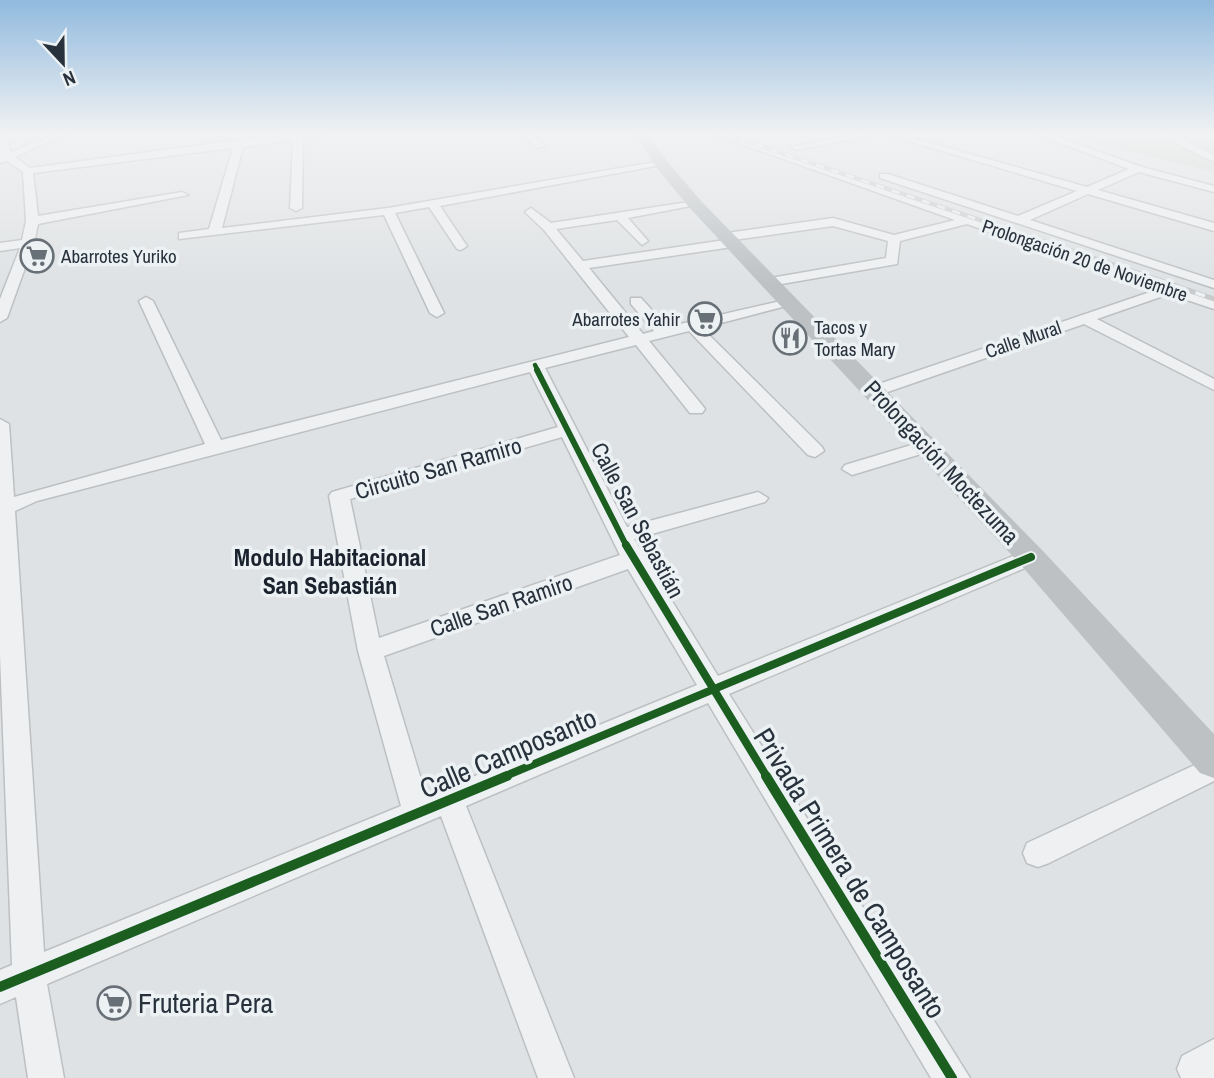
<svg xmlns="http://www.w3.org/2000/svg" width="1214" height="1078" font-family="'Archivo Narrow',sans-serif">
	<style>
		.green { fill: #d1d8d0 }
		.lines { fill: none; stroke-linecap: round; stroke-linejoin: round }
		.minor-casing { stroke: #bdc0c2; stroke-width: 3 }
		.minor { fill: #eff0f1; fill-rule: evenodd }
		.secondary { fill: #bdc1c4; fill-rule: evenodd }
		.rail-far1-casing { stroke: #c8cacc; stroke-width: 4.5 }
		.rail-casing { stroke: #c8cacc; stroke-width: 5 }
		.rail-far1 { stroke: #ecf1f4; stroke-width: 2.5; stroke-dasharray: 8; stroke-linecap: butt }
		.rail { stroke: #ecf1f4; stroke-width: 3.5; stroke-dasharray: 10; stroke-linecap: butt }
		.cycleway-far3-casing { stroke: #ecf1f4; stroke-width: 7 }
		.cycleway-far2-casing { stroke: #ecf1f4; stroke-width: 10 }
		.cycleway-far1-casing { stroke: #ecf1f4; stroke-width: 12 }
		.cycleway-casing { stroke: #ecf1f4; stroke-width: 15 }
		.cycleway-far3 { stroke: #1b5e20; stroke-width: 4.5 }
		.cycleway-far2 { stroke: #1b5e20; stroke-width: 6 }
		.cycleway-far1 { stroke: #1b5e20; stroke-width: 8 }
		.cycleway { stroke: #1b5e20; stroke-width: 10 }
		.labels { text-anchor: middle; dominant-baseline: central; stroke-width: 7; stroke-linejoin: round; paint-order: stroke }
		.far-poi-label { font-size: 19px; fill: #28323c; stroke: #ecf1f4; text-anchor: start }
		.far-street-label { font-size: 19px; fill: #28323c; stroke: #ecf1f4 }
		.street-label { font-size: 23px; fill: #28323c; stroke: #ecf1f4 }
		.neighbourhood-label { font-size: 24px; font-weight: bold; fill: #1a232d; stroke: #ecf1f4 }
		.near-street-label { font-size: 28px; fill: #28323c; stroke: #ecf1f4 }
		.near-poi-label { font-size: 28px; fill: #28323c; stroke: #ecf1f4; text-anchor: start }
	</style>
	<rect width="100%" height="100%" fill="#dfe2e4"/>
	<polygon class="green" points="1060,134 1214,134 1214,172"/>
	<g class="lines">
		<defs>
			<g id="minor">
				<polygon points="0,134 6,134 11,152 56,134 67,134 15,157 30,168 239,140 324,134 303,139 302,208 296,211 290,208 293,140 243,147 222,228 388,208 661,161 666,164 440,206 467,246 461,250 457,249 429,207 395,213 444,313 437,317 430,313 384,215 179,239 179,233 209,229 233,148 33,173 38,216 182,192 188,195 38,224 34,243 7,318 0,322 0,299 20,248 0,251 0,243 22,240 26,221 23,172 7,161 0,163"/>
				<polygon points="523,134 533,134 545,146 537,148"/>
				<path d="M713 134H725L1214 300V309L1169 294 1097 319 1214 379V390L1084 324 876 396 868 391 870 387 1156 290 967 224 900 241 897 264 770 286 765 285V279L886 258 888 241 833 226 734 240 738 243 732 247 589 268 643 334 654 331 631 304V298H641L667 327 794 298V304L702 328 822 447 824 451 815 457 808 455 689 331 649 341 702 405 705 409 702 413H690L636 345 545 368 627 527 758 492 768 498 765 502 634 539 718 676 1023 552H1039L1042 557 1039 562 729 694 970 1078H931L708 703 466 806 574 1078H538L441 816 47 984 64 1078H28L16 997 0 1004V970L12 965 0 655V419L9 424 14 497 205 444 139 301 146 297 153 301 221 440 629 337 544 230 527 214 525 212 531 208 551 223 695 201 701 204 628 218 648 241 642 245 617 220 556 229 583 261 725 240 721 237 727 233 833 218 894 235 955 220ZM530 372 558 427 332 492 329 496 358 651 401 806 44 952 15 511 37 501ZM562 437 620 555 379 638 350 499ZM628 569 697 685 426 796 384 656Z"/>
				<polygon points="857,134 877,134 796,150 791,147"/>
				<polygon points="885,134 899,134 1087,187 1129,169 1036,134 1049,134 1142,167 1214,186 1214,192 1139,172 1098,190 1214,223 1214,231 1088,194 1030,220 1214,280 1214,288 880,178 880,174 888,174 1018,216 1077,191"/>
				<polygon points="1158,134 1170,134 1214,155 1214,162"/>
				<polygon points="928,440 934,442 937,446 934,450 852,475 842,469 845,465"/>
				<polygon points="1214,756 1214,781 1049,863 1038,867 1027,863 1023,853 1027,843"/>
				<polygon points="1214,1039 1214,1078 1181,1078 1177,1069 1182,1056"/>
			</g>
		</defs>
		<use href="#minor" class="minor-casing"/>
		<use href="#minor" class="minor"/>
		<polygon class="secondary" points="636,134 648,134 667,161 701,201 1042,550 1214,734 1214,778 1200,773 1020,564 689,207 656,167"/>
		<defs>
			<polyline id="rail-far1" points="725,134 1030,237"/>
			<polyline id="rail" points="1025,235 1214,299"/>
		</defs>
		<use href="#rail-far1" class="rail-far1-casing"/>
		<use href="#rail" class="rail-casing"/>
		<use href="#rail-far1" class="rail-far1"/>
		<use href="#rail" class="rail"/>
		<defs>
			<polyline id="cycleway-far3" points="535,365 538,371"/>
			<polyline id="cycleway-far2" points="537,370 627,547"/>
			<g id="cycleway-far1">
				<polyline points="626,545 767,777"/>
				<polyline points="503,777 1031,557"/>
			</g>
			<g id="cycleway">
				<polyline points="766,776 952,1078"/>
				<polyline points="0,987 507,776"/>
			</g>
		</defs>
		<use href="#cycleway-far3" class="cycleway-far3-casing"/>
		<use href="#cycleway-far2" class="cycleway-far2-casing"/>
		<use href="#cycleway-far1" class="cycleway-far1-casing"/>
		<use href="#cycleway" class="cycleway-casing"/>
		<use href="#cycleway-far3" class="cycleway-far3"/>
		<use href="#cycleway-far2" class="cycleway-far2"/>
		<use href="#cycleway-far1" class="cycleway-far1"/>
		<use href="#cycleway" class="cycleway"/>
	</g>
	<linearGradient id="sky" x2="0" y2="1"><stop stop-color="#91bade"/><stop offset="0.47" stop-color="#f1f2f3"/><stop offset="1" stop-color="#f1f2f3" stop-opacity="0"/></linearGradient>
	<rect width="1214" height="285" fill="url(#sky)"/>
	<defs>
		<symbol id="supermarket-ring" viewBox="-11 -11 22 22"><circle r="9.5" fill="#ecf1f4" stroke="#687077" stroke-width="1.5"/><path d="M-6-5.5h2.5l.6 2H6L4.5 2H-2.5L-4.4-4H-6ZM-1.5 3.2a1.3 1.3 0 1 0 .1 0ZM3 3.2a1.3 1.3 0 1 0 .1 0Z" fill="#687077"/></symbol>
		<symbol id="restaurant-ring" viewBox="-11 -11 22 22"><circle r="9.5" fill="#ecf1f4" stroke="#687077" stroke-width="1.5"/><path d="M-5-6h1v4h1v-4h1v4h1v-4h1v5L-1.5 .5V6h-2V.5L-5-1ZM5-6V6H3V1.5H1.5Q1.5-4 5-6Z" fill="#687077"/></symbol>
	</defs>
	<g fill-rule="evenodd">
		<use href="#supermarket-ring" x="18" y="237" width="38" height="38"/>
		<use href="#supermarket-ring" x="686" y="300" width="38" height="38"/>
		<use href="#restaurant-ring" x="771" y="319" width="38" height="38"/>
		<use href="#supermarket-ring" x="95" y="984" width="38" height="38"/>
	</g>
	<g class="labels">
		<g class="far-poi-label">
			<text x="61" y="256">Abarrotes Yuriko</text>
			<text x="680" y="319" text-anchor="end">Abarrotes Yahir</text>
			<text x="814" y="327">Tacos y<tspan x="814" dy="22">Tortas Mary</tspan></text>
		</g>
		<g class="far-street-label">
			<text transform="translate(1085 260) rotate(19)">Prolongación 20 de Noviembre</text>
			<text transform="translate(1023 339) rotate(-19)">Calle Mural</text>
		</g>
		<g class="street-label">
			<text transform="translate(942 462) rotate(47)">Prolongación Moctezuma</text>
			<text transform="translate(438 468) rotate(-16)">Circuito San Ramiro</text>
			<text transform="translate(638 520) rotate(62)">Calle San Sebastián</text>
			<text transform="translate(501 605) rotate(-19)">Calle San Ramiro</text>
		</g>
		<g class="neighbourhood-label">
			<text x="330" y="557">Modulo Habitacional<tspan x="330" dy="28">San Sebastián</tspan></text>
		</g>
		<g class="near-street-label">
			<text transform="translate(508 753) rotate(-23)">Calle Camposanto</text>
			<text transform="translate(850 873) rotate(58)">Privada Primera de Camposanto</text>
		</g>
		<g class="near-poi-label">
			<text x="138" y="1003">Fruteria Pera</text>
		</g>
	</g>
	<g transform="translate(63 63) rotate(158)" stroke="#ecf1f4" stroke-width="5" paint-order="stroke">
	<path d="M0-5L12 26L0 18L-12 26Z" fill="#28323c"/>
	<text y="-10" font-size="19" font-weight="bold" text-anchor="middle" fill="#28323c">N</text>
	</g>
</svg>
